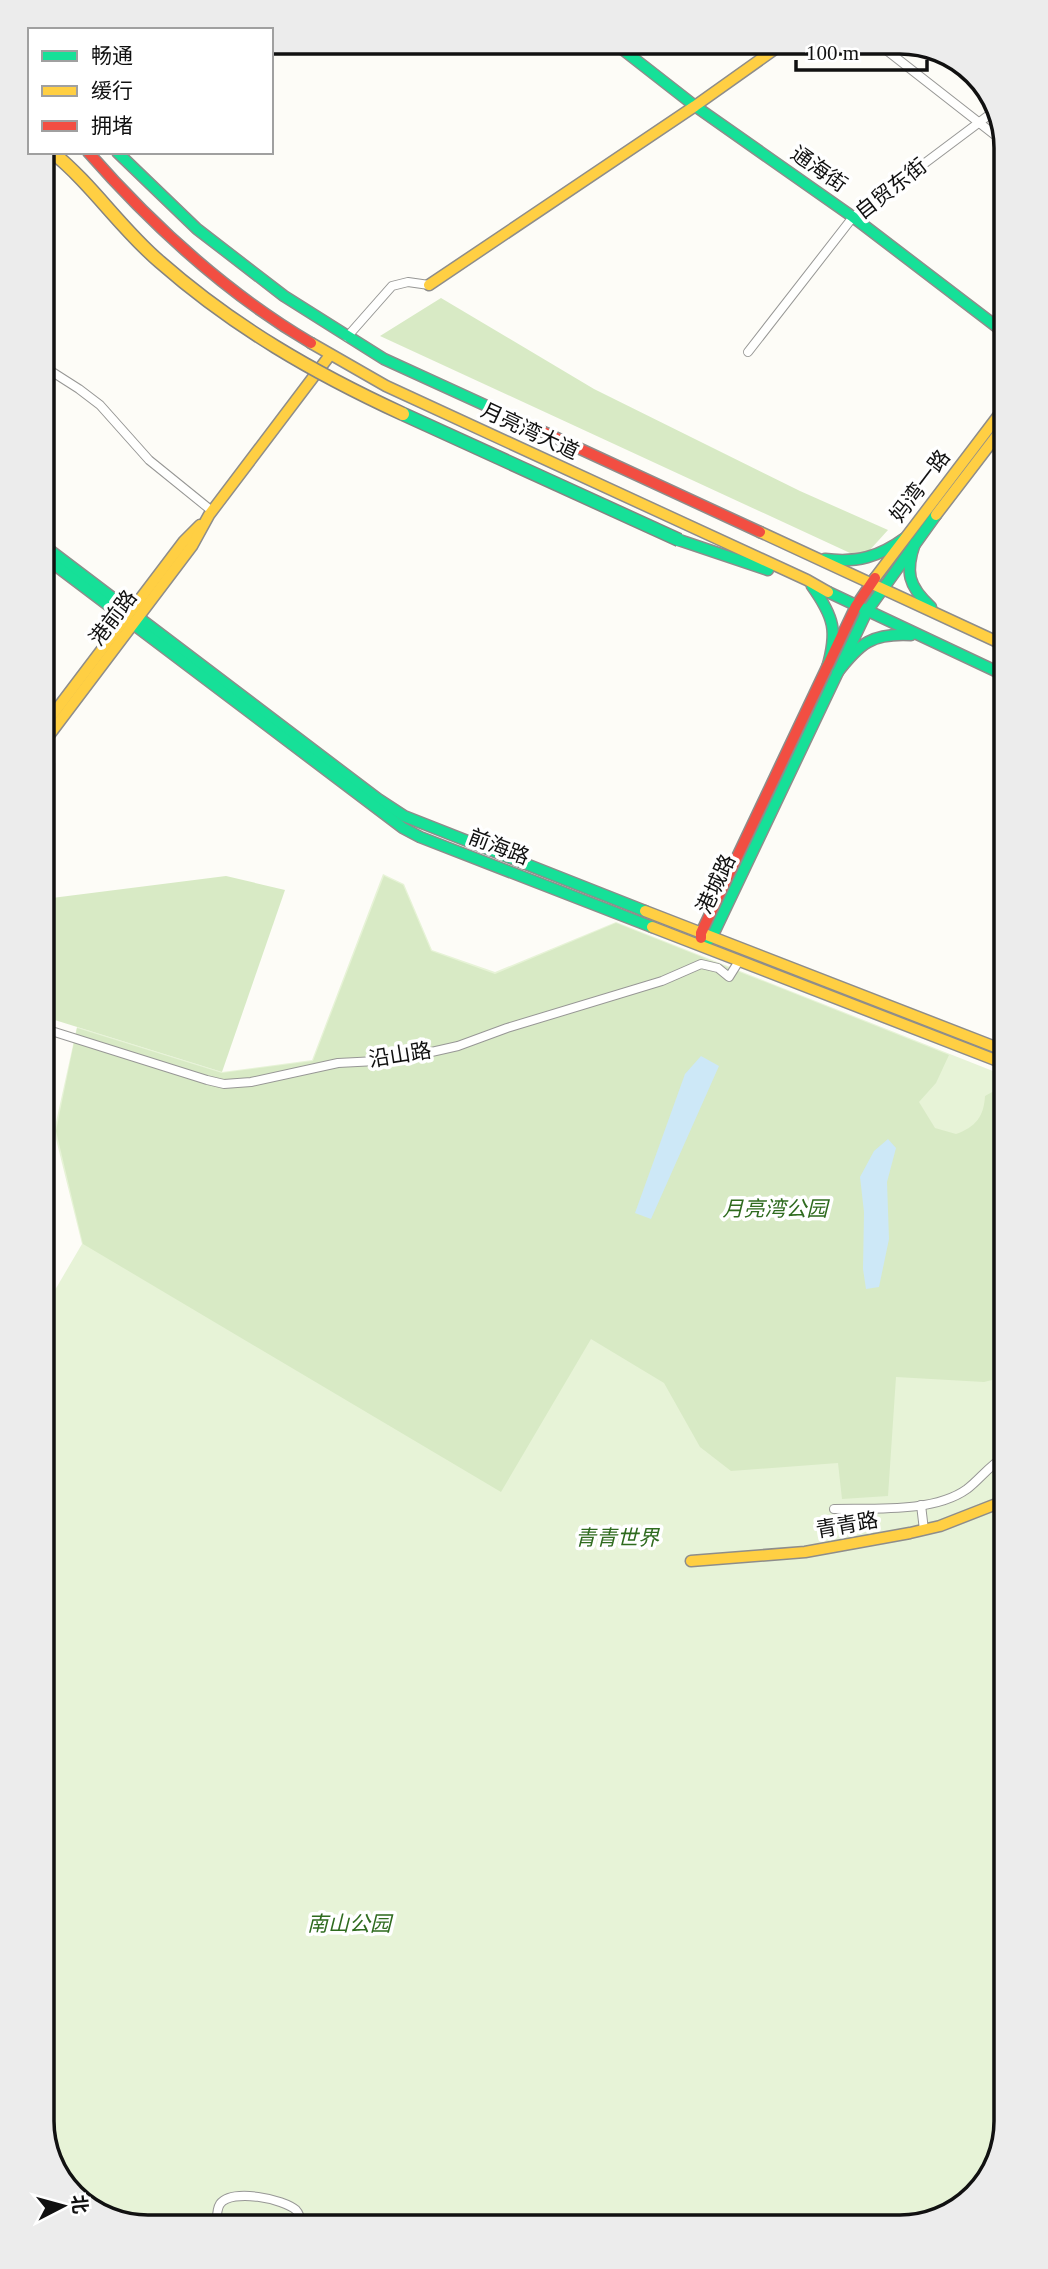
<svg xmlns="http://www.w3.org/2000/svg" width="1048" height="2269" font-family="'Times New Roman','Noto Sans SC',serif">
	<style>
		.green { fill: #e7f3d7 }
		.forest { fill: #d8eac5 }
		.water { fill: #cde8f7 }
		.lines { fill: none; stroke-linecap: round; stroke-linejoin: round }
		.street-casing { stroke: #979795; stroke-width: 10 }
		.fast-casing { stroke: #8e8d8b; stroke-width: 13 }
		.slow-casing { stroke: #8e8d8b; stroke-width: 13 }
		.jam-casing { stroke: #8e8d8b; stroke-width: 13 }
		.street { stroke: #fffffe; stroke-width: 8 }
		.fast { stroke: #16e098; stroke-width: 10 }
		.slow { stroke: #ffcf43; stroke-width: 10 }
		.jam { stroke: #f24e42; stroke-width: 10 }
		.fast-bridge-casing { stroke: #858482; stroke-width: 15; stroke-linecap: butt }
		.slow-bridge-casing { stroke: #858482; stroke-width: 15; stroke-linecap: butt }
		.fast-bridge { stroke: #16e098; stroke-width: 12 }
		.slow-bridge { stroke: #ffcf43; stroke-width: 12 }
		.labels { text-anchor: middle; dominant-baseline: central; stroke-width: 7; stroke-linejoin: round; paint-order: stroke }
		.street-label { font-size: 21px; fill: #111; stroke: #fff }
		.park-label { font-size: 21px; font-style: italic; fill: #2f6b1f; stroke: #fff }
		.rim { fill: none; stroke: #111; stroke-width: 3.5 }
	</style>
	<rect width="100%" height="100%" fill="#fdfcf7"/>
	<polygon class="green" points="383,874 404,884 432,950 495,972 616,922 1003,1075 1006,2121 984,2185 934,2221 141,2227 83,2205 48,2155 45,1307 82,1244 54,1131 77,1027 222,1072 312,1060"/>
	<g class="forest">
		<polygon points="441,298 594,389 800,491 888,530 868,552 850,553 380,336"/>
		<polygon points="226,876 285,890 222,1072 45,1017 44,899"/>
		<path d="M384 876 403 885 431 951 495 974 616 923 949 1055 936 1083 919 1102 935 1128 956 1134C976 1127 984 1116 985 1096L1003 1086 1004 1377 984 1382 896 1377 888 1496 842 1499 838 1463 731 1471 700 1447 664 1383 591 1339 501 1492 83 1244 56 1131 77 1028 222 1073 313 1061Z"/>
	</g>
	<g class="water">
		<polygon points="701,1056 719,1066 651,1219 635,1213 685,1074"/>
		<polygon points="888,1139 896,1148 887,1182 889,1239 879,1287 866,1289 863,1269 864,1212 860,1177 874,1151"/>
	</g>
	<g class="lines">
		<defs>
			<g id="street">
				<polyline points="876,42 1000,139"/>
				<polyline points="347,337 392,286 408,282 429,285"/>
				<polyline points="748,352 853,217 997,109"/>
				<polyline points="43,366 79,389 100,405 149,460 212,511"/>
				<polyline points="45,1029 207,1080 224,1084 251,1082 338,1063 396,1060 458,1046 507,1028 662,981 701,964 718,968 729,977 739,961"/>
				<polyline points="46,1378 50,1384"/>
				<polyline points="921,1505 924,1530"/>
				<path d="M834 1509C873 1508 934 1513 967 1489 980 1479 989 1466 1004 1457"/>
				<path d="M217 2226C217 2219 216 2210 220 2204 232 2188 284 2199 296 2210 300 2214 301 2220 302 2226"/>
			</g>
			<g id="fast">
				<polyline points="613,42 695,106 853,217 1001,330"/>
				<polyline points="117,152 197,229 284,296 384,359 535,428"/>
				<polyline points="679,540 768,570"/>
				<path d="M915 543C905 572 908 586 931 607"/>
				<polyline points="43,545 378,799 404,816 645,911"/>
				<polyline points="43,556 403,828 420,837 652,927"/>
				<path d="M825 559C857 563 879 557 905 538"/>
				<path d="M812 586C834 617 838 631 827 668"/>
				<polyline points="828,592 1002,674"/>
				<path d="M837 673C860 643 872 633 911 635"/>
				<polyline points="707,941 712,937 867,611 936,515"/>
			</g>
			<g id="slow">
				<polyline points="429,285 695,106 785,42"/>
				<polyline points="311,343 386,386 807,580 828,592"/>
				<polyline points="936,515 1001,430"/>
				<polyline points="760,532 1002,644"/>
				<polyline points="875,578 1001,412"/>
				<polyline points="44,726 184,541 200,525"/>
				<polyline points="44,742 192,546 209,515 330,355"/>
				<polyline points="645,911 1003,1050"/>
				<polyline points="652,927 1003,1063"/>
				<polyline points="691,1561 805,1552 910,1533 940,1526 1004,1501"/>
			</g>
			<g id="jam">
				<path d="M88 152C153 226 226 293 311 343"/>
				<polyline points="535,428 760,532"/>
				<polyline points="701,938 701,933 856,606 875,578"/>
			</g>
		</defs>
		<use href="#street" class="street-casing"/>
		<use href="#fast" class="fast-casing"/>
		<use href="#slow" class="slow-casing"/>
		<use href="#jam" class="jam-casing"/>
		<use href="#street" class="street"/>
		<use href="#fast" class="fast"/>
		<use href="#slow" class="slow"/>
		<use href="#jam" class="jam"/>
		<defs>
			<polyline id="fast-bridge" points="403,414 679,540"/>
			<path id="slow-bridge" d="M52 152C92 184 121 229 160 262 234 327 314 373 403 414"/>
		</defs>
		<use href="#fast-bridge" class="fast-bridge-casing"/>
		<use href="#slow-bridge" class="slow-bridge-casing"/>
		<use href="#fast-bridge" class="fast-bridge"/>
		<use href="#slow-bridge" class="slow-bridge"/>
	</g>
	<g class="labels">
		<g class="street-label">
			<text transform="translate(819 169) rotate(35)">通海街</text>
			<text transform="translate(891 189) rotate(-38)">自贸东街</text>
			<text transform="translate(530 431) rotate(25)">月亮湾大道</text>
			<text transform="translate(920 486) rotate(-53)">妈湾一路</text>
			<text transform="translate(113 618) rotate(-53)">港前路</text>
			<text transform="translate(499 847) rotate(21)">前海路</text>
			<text transform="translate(716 884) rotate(-65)">港城路</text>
			<text transform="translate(400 1055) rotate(-9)">沿山路</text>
			<text transform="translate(847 1525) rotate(-10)">青青路</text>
		</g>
		<g class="park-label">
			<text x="775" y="1209">月亮湾公园</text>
			<text x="617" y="1538">青青世界</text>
			<text x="349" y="1924">南山公园</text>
		</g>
	</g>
	<path d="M0 0H1048V2269H0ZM148 54H900A94 94 0 0 1 994 148V2121A94 94 0 0 1 900 2215H148A94 94 0 0 1 54 2121V148A94 94 0 0 1 148 54Z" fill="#ececec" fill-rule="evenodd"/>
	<path class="rim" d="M148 54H900A94 94 0 0 1 994 148V2121A94 94 0 0 1 900 2215H148A94 94 0 0 1 54 2121V148A94 94 0 0 1 148 54Z"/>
	<rect x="28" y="28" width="245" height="126" fill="#ffffff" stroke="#a0a0a0" stroke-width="2"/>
	<rect x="42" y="51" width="35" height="10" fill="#16e098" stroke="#a0a0a0" stroke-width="2"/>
	<text x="91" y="63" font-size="21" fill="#111111">畅通</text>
	<rect x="42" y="86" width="35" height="10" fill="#ffcf43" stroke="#a0a0a0" stroke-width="2"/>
	<text x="91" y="98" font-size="21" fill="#111111">缓行</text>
	<rect x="42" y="121" width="35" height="10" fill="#f24e42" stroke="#a0a0a0" stroke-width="2"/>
	<text x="91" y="133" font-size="21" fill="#111111">拥堵</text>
	<g transform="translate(63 2206) rotate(84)" stroke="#ffffff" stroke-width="5" paint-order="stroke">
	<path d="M0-5L12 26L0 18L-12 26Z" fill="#111111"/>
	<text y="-10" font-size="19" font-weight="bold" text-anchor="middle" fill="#111111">北</text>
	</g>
	<path d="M796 60v10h131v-10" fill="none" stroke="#111111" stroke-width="3.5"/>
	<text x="806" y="60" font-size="21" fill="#111111" stroke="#ffffff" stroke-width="5" paint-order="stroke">100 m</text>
</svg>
